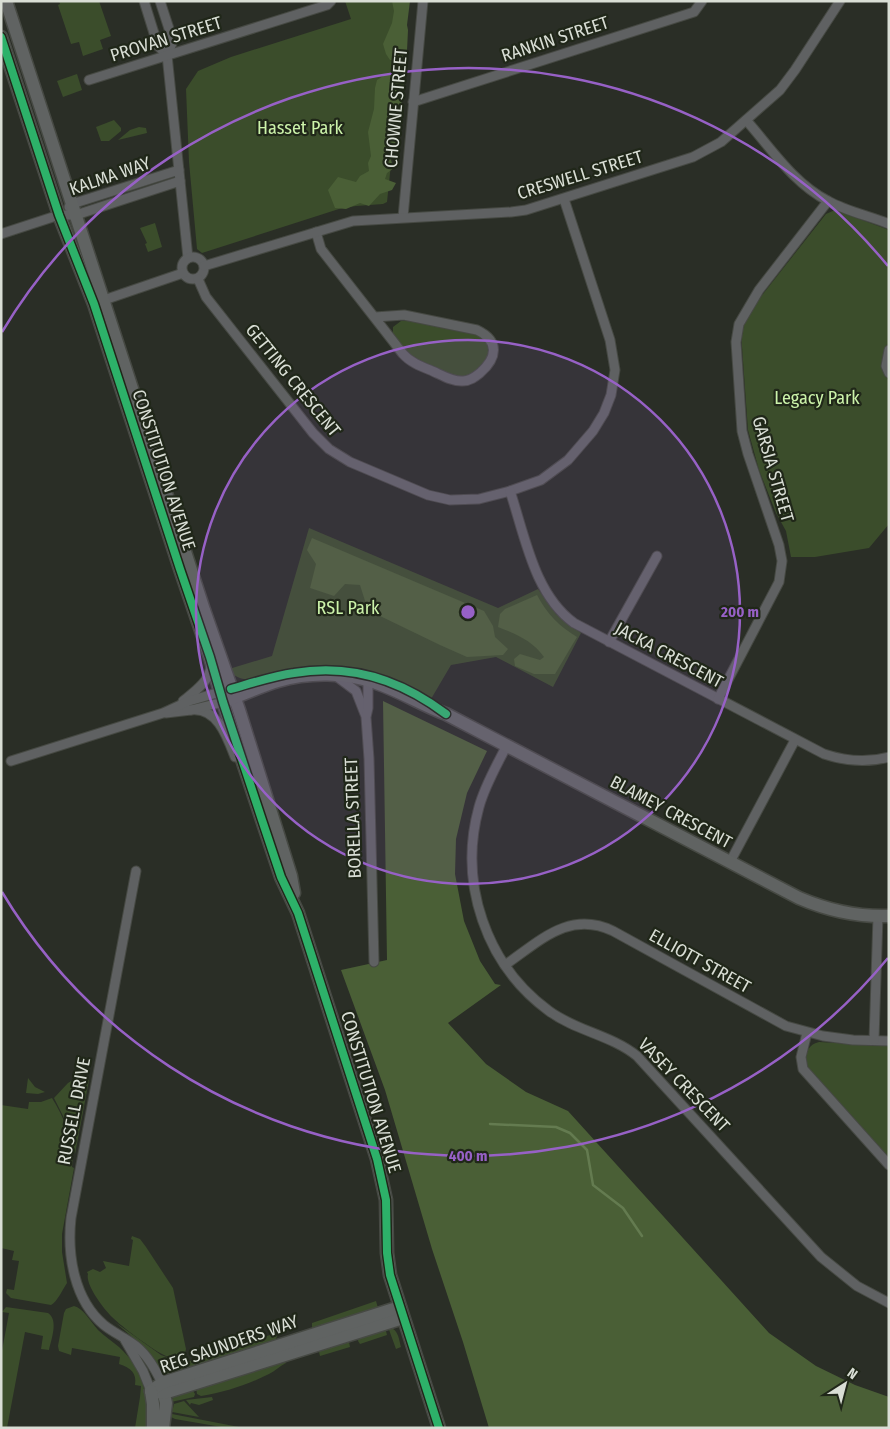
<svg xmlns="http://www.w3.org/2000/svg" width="890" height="1429" font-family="'Fira Sans Condensed',sans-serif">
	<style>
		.green { fill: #3b4d2b }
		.forest { fill: #4a5f36 }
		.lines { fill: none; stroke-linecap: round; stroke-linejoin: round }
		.stream { stroke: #647b50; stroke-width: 2.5 }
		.street-casing { stroke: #464943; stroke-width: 11 }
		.secondary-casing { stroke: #464943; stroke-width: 15 }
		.street { stroke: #5f6162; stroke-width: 9 }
		.secondary { stroke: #606362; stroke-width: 12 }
		.cycleway-casing { stroke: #202719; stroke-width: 11 }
		.cycleway { stroke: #2db169; stroke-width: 8 }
		.ring { fill: none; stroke: #9761c6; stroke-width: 2.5 }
		.labels { text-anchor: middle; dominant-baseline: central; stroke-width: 4.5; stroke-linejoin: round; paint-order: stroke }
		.street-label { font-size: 18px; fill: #d9ded5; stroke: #202719 }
		.park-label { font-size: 18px; fill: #ccf3aa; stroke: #202719 }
		.centre { fill: #9761c6; stroke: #202719; stroke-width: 2.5 }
		.ring-label { font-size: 15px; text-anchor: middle; font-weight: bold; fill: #9761c6; stroke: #202719; stroke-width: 4.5; stroke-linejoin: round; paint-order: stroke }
	</style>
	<rect width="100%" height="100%" fill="#2a2e26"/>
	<g class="green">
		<polygon points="59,1 99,1 111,36 100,40 103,49 83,56 79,42 71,44 58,5 60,4"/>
		<polygon points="345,1 408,1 387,202 383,204 356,206 342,208 202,253 197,249 189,162 186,89 198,71 231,57 351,19"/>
		<polygon points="77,74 82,90 63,97 57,81"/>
		<polygon points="114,120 121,128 121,131 109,141 101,141 96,127"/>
		<polygon points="139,127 146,128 147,133 118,140 130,130"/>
		<polygon points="835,210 889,230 889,340 882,365 889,382 889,524 869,548 815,557 791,557 786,531 776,513 759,470 748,430 741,333 743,324 755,304 826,214"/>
		<polygon points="155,223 162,247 148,252 145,244 147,243 140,228"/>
		<path d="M401 321H410L477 335C494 344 490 359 477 369 473 372 469 376 464 377 453 379 418 362 410 355 403 349 397 340 393 333V327Z"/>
		<path d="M309 528 498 608 538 589 556 614 581 633 553 687 496 657 451 665 431 699C387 676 355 661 304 668 294 669 283 671 274 673 258 678 240 686 229 669L272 656Z"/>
		<path d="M819 1042 889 1046V1160L806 1067C805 1056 806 1045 819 1042Z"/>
		<polygon points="78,1077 83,1077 89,1080 75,1154 68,1126 54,1098 68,1083"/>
		<polygon points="28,1078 35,1087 45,1092 38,1094 26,1093"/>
		<path d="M52 1098C65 1119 75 1143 72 1167L74 1168 62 1234V1252L67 1283C63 1289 57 1302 51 1305L11 1298 6 1293 7 1289 14 1290 19 1261 12 1260 14 1251 1 1248V1105L28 1109 29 1102H41Z"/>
		<path d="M132 1236 140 1239 146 1247 173 1288 186 1349 184 1357 182 1359C177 1359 171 1358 166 1356 154 1351 122 1327 112 1317 104 1309 85 1285 88 1274L87 1272 93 1269 100 1272 106 1268 103 1261 129 1266 133 1240 131 1239Z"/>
		<polygon points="376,1301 378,1308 312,1330 312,1323"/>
		<path d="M74 1306C83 1308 91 1322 98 1330 104 1336 112 1341 119 1347 146 1372 146 1394 149 1428H135L140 1397 141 1386 135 1385C137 1373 131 1368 119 1364L120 1357 72 1348 71 1355 59 1351 58 1346 64 1313 66 1309Z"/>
		<path d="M6 1307 48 1313C59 1320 51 1340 49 1350L41 1349 43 1336 25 1332 7 1428H1V1356L9 1313 2 1312Z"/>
		<polygon points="115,1322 161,1355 181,1362 185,1366 186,1371 167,1375 164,1373 147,1350"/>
		<polygon points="385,1327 387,1335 360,1344 358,1341 359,1336"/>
		<path d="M388 1327C398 1328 399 1339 401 1347L396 1349Z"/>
		<polygon points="276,1333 278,1333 276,1339 273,1342 190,1369 187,1362"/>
		<polygon points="349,1342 350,1347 320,1356 318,1348"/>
		<path d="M284 1360 286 1363C280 1366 275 1371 269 1374 247 1385 225 1392 201 1396L197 1394 196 1387Z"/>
		<polygon points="192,1389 195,1394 194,1397 171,1402 174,1396"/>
		<polygon points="212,1397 213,1400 199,1405 191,1403 190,1405 186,1400"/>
		<polygon points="184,1401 199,1417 172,1412 174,1404"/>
		<polygon points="172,1414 244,1428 227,1428 175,1419 171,1417"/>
	</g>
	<g class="forest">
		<polygon points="392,1 410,1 407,25 408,30 407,51 400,60 390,60 386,54 383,44 392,23 394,11"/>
		<polygon points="388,73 402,78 404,85 397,133 398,147 390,158 394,168 387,173 385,179 396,183 392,190 380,194 369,206 360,203 346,209 335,208 328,190 338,177 356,182 360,176 369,171 368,163 371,156 368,132 374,109 375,88 377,80"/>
		<polygon points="312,538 484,611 493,626 495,637 508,649 503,655 467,657 440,645 378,615 366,604 360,585 345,584 334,596 310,588 316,564 307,550"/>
		<path d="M537 595C547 614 559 626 577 637L555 674H534L515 666 514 659 520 654 540 660 544 657C533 641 516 634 498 627L500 614 505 609Z"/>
		<polygon points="383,701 487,751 467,793 456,839 455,874 464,921 480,961 495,984 501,985 448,1023 486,1064 526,1092 568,1111 769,1333 816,1366 855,1385 889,1397 889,1428 489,1428 463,1342 432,1249 385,1090 341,970 387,960"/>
	</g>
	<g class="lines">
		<polyline class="stream" points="490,1124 556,1127 570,1133 587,1150 593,1185 623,1208 642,1236"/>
		<defs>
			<g id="street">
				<polyline points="144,1 158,46 167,55"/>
				<polyline points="160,1 173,41 167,55 188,258"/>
				<polyline points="89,80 327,5 331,1"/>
				<polyline points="413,102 694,12 702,1"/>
				<path d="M746 120C771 148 793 183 828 201 846 211 869 216 889 224"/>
				<polyline points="69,207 72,204 179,170"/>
				<polyline points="403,217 423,1"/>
				<path d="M316 232 321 249 403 354C410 362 420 366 430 370 440 374 452 382 463 381 470 381 475 377 480 373 497 358 500 341 477 330L404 315 375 317"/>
				<polyline points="1,234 59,215 76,215 180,181"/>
				<circle cx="193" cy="268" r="11"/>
				<polyline points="204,266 353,221 511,212 526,210 693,157 721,142 780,90 795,70 840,1"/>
				<polyline points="198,279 206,297 313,433 329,449 350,462 428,495 450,500 479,499 510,491 541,480 568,460 593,431 604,413 611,395 615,370 610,340 564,199"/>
				<polyline points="104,300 183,273"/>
				<polyline points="889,350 886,366 889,373"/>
				<path d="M510 491C525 536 534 594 574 623L824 754C845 761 867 763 889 757"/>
				<polyline points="609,642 657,556"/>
				<polyline points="336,676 356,691 365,714"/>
				<polyline points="368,680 368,708 366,717 369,759 374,962"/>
				<polyline points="718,699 779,582 782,561 779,545 748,454 742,431 736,342 739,324 759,290 828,201"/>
				<path d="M183 701C194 692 210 681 211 666"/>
				<path d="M191 710C217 707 227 736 235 757"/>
				<polyline points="166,713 191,710 223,702"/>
				<path d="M507 745C497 765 485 785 479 807 458 883 486 965 549 1011 576 1031 611 1035 637 1056L821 1257 857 1286 889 1303"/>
				<polyline points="11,761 163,713 189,701 220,692"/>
				<polyline points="730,862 795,740"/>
				<path d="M136 871 71 1218C67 1255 74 1300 104 1325 114 1333 126 1338 136 1346 148 1356 155 1369 162 1383"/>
				<path d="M505 965C540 941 569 910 613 931L786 1026 823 1036 853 1040 889 1041"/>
				<polyline points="807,1033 801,1057 803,1069 889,1165"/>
				<polyline points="874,1040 878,916"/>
				<polyline points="125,1340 143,1371 151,1391"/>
			</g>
			<g id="secondary">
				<polyline points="6,1 204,610 239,710 291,876 294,893"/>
				<polyline points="1,37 59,215 94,304 180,569 210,657 223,702 262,820 281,877 298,913 377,1159 386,1200 387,1253 390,1275 439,1428"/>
				<path d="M228 700C244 694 261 686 278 681 308 672 347 672 376 683 400 691 422 705 446 714L799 898C827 910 858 917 889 916"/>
				<polyline points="162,1386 166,1403 163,1428"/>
				<polyline points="151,1391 164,1393 403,1318"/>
				<polyline points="151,1391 162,1383 400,1307"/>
				<polyline points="151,1391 153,1404 153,1428"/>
			</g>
		</defs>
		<use href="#street" class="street-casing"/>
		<use href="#secondary" class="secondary-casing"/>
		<use href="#street" class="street"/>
		<use href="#secondary" class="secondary"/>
		<defs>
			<g id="cycleway">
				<polyline points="1,37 59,215 94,304 180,569 210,657 223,702 262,820 281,877 298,913 377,1159 386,1200 387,1253 390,1275 439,1428"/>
				<path d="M231 689C252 683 273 676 294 673 351 663 401 680 446 714"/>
			</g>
		</defs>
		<use href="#cycleway" class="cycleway-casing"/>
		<use href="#cycleway" class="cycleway"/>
	</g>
	<circle cx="468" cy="612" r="272" fill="#9761c6" fill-opacity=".12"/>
	<g class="ring">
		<circle cx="468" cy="612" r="272"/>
		<path d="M888 958A544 544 0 0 1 2 892M2 332A544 544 0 0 1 888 266"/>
	</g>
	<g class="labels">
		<g class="street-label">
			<text transform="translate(166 39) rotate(-17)">PROVAN STREET</text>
			<text transform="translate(555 39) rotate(-18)">RANKIN STREET</text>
			<text transform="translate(396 108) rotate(-85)">CHOWNE STREET</text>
			<text transform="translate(580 175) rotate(-17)">CRESWELL STREET</text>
			<text transform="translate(110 176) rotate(-19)">KALMA WAY</text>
			<text transform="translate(293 380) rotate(51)">GETTING CRESCENT</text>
			<text transform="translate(773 469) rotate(74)">GARSIA STREET</text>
			<text transform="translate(164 470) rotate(72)">CONSTITUTION AVENUE</text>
			<text transform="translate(669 655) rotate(28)">JACKA CRESCENT</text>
			<text transform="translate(671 812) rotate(28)">BLAMEY CRESCENT</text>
			<text transform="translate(353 818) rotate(-92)">BORELLA STREET</text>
			<text transform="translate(700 961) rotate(29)">ELLIOTT STREET</text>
			<text transform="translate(684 1085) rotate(46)">VASEY CRESCENT</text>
			<text transform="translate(371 1092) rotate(73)">CONSTITUTION AVENUE</text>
			<text transform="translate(74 1111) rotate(-79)">RUSSELL DRIVE</text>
			<text transform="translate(229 1344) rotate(-19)">REG SAUNDERS WAY</text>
		</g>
		<g class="park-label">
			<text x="300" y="128">Hasset Park</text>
			<text x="817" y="398">Legacy Park</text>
			<text x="348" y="608">RSL Park</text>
		</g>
	</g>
	<circle cx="468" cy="612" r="8" class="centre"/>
	<g class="ring-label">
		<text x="740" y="617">200 m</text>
		<text x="468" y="1161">400 m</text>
	</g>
	<rect width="890" height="1429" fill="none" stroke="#d9ded5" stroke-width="5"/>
	<g transform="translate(845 1384) rotate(36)" stroke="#202719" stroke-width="4" paint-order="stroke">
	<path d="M0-4L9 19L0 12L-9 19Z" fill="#d9ded5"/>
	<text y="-8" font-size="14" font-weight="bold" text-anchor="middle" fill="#d9ded5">N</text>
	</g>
</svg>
